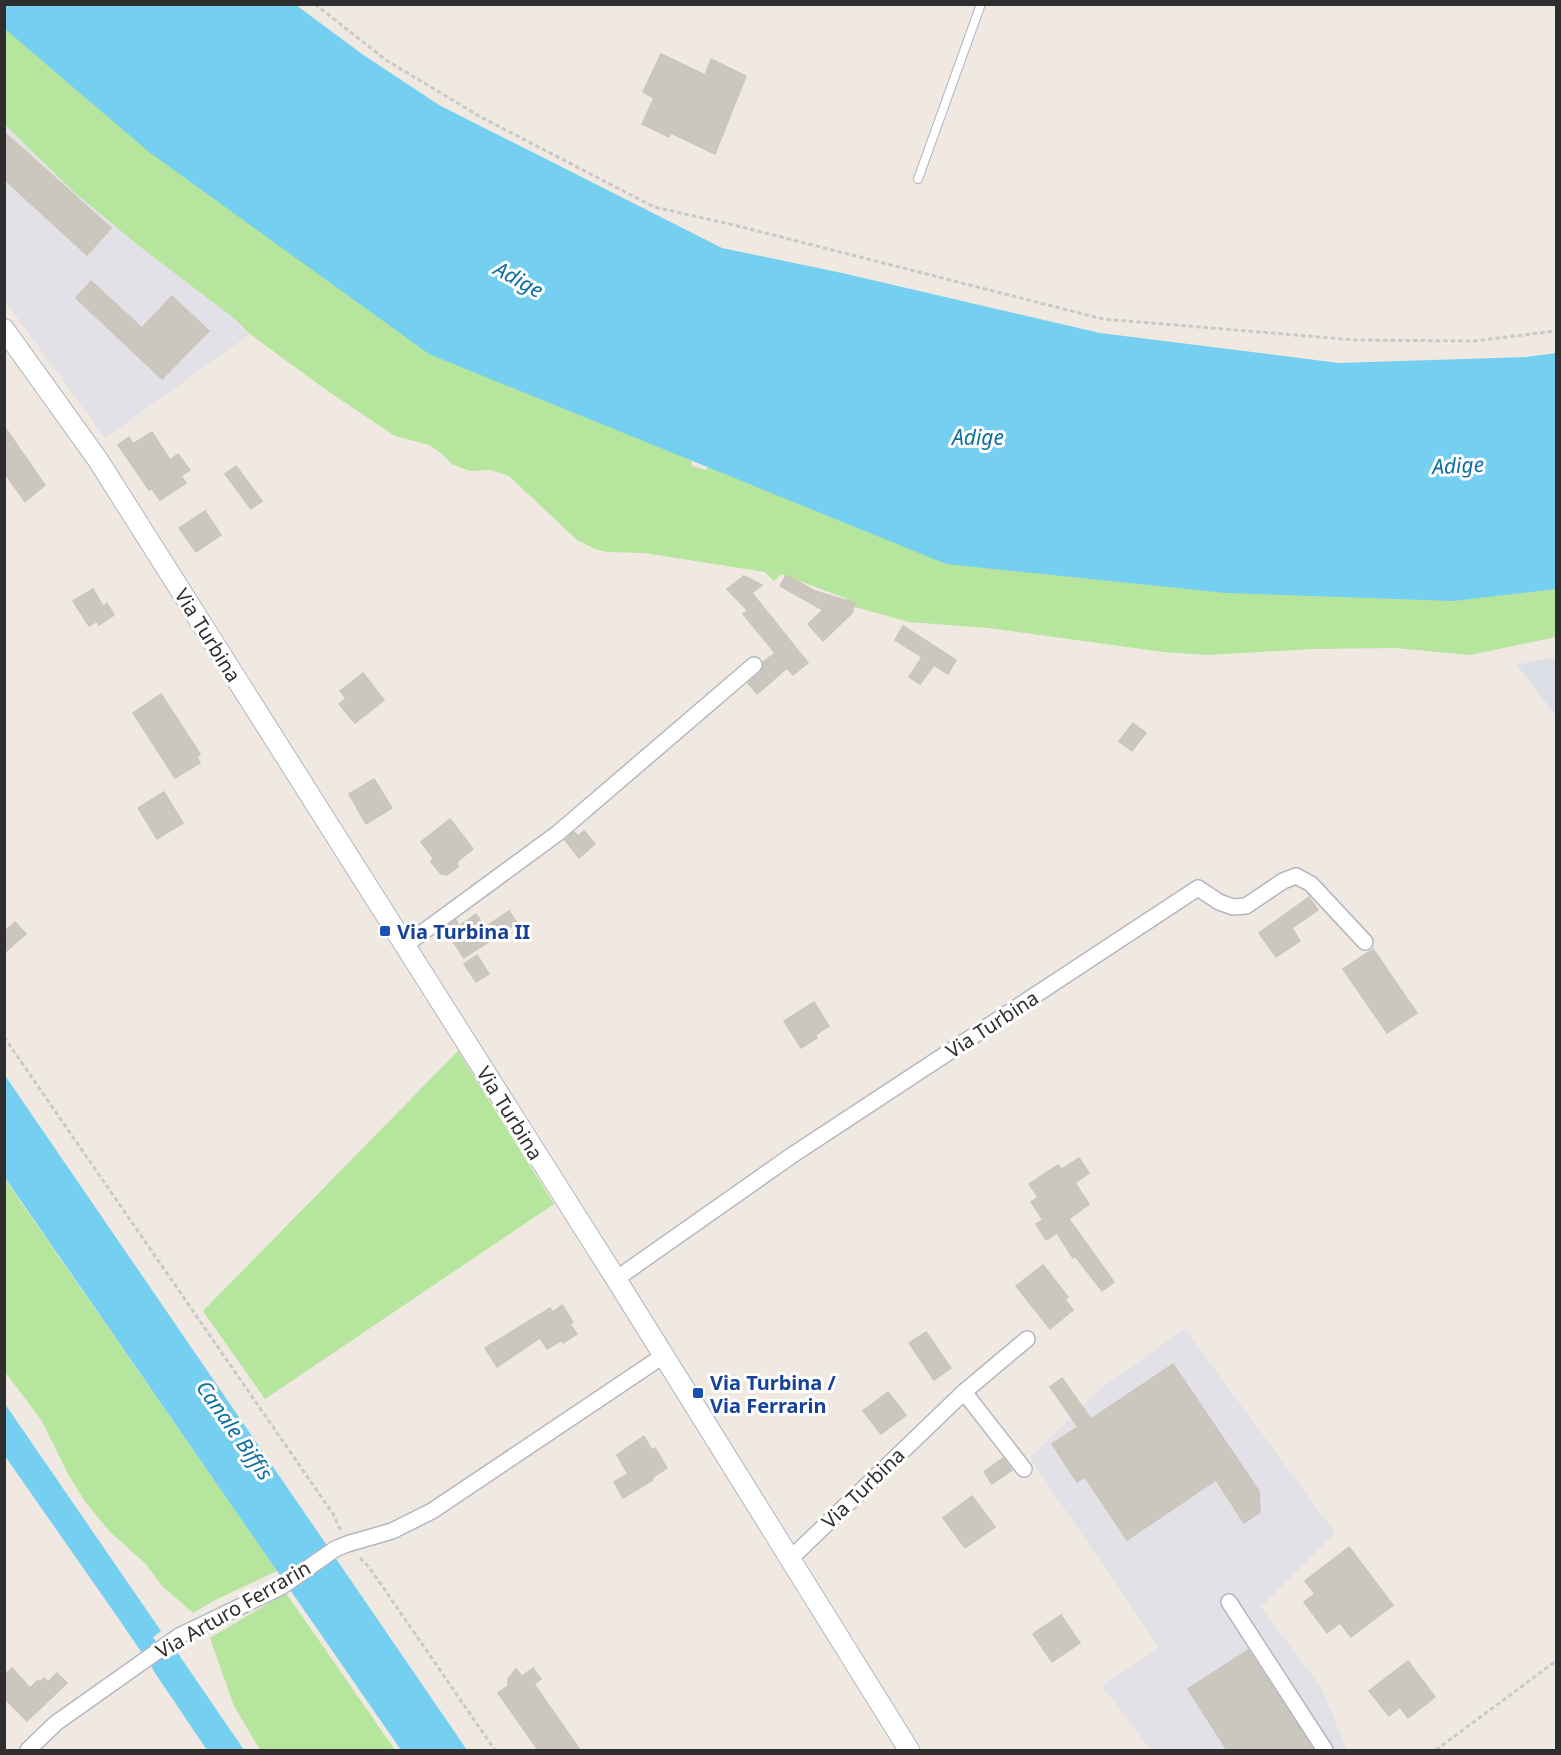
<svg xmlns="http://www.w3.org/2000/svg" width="1561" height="1755" font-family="'Noto Sans',sans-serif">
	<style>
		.industrial { fill: #e3e1e8 }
		.airport { fill: #dcdee8 }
		.green { fill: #b6e59e }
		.water { fill: #75cff0 }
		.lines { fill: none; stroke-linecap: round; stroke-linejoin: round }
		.canal { stroke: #75cff0; stroke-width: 18 }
		.building { fill: #cbc7bf; stroke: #cbc5ba; stroke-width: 1.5 }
		.service-casing { stroke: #b4b7c1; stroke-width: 10 }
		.minor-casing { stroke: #b4b7c1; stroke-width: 18 }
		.tertiary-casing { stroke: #b4b7c1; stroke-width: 22 }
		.path { stroke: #c9c9c9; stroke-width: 3; stroke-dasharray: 4.5 3; stroke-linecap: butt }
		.service { stroke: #fff; stroke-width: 8 }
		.minor { stroke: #fff; stroke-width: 15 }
		.tertiary { stroke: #fff; stroke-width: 20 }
		.transit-dot { fill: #1a4fb4; stroke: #fff; stroke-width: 2 }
		.labels { text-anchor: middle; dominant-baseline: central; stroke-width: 6; stroke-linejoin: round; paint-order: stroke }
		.street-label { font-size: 20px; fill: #2e2e2e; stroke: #fff }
		.transit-label { font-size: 20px; font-weight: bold; fill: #164399; stroke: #fff; text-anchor: start }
		.water-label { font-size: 21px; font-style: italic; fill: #0d6fa3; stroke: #fff }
	</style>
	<rect width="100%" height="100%" fill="#efe9e1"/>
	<g class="industrial">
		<polygon points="7,128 74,192 139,246 235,319 250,334 105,438 5,301 4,131"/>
		<polygon points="1185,1329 1335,1533 1261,1607 1321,1687 1347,1750 1151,1750 1102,1686 1159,1648 1030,1458 1102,1387"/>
	</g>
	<polygon class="airport" points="1556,657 1556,716 1517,665"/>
	<g class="green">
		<polygon points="4,12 688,429 692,466 706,470 714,453 1556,557 1556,637 1470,655 1395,648 1314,649 1207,655 1164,652 988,628 909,622 855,607 845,598 781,574 774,581 765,572 644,553 607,552 595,549 577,540 509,476 491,470 469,471 452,464 441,453 429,445 395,436 322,387 250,334 235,319 139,246 74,192 5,125"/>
		<polygon points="458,1051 554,1204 265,1399 203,1311"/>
		<polygon points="4,1178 253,1536 277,1571 213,1601 193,1613 162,1586 146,1564 109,1531 84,1500 68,1474 42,1421 5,1372"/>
		<polygon points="286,1593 395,1750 260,1750 234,1706 210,1638"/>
	</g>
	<g class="water">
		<polygon points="5,4 296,5 362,54 439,105 722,248 842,273 1100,333 1339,363 1526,357 1556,353 1556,589 1453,601 1226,593 946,564 429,354 149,152 5,29"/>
		<polygon points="4,1074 467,1750 401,1750 5,1178"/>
		<polygon points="5,1404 161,1631 139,1648 5,1456"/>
		<polygon points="177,1652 244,1750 207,1750 153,1670"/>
	</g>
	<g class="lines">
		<polyline class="canal" points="132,1622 174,1684"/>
	</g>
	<g class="building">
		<polygon points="661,54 705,75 711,59 746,76 715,154 671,133 669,137 642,124 654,98 643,92"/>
		<polygon points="4,132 111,228 87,255 4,179"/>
		<polygon points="91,281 142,328 172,296 209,331 162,379 76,298"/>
		<polygon points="4,426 45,485 25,502 4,472"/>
		<polygon points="152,432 170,460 178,454 190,470 181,476 186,483 160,500 152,489 149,490 118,445 129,437 133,444"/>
		<polygon points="236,466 262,501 251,509 225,474"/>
		<polygon points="205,511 221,535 196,552 179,528"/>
		<polygon points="786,575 815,591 855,603 852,613 823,641 808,624 823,610 780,586"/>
		<polygon points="744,576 762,585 752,593 808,663 793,675 787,668 757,694 748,683 761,672 763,668 763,662 775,653 743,614 748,611 727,589"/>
		<polygon points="93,589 103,606 107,603 114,615 99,625 97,621 89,626 73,601"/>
		<polygon points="903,626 956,660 948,674 934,665 920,684 909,677 922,657 895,640"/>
		<polygon points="363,673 384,700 355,723 339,704 346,698 340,691"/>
		<polygon points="161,694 200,754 197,757 200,763 175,778 133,713"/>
		<polygon points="1133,723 1146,733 1132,751 1119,741"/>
		<polygon points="374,779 392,808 366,824 349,794"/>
		<polygon points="164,792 183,823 157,839 138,808"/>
		<polygon points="450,819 473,849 457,862 458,867 447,875 441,874 431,862 433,858 421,842"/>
		<polygon points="584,831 595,844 579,858 565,840 574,832 578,836"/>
		<polygon points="1309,897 1318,910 1292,928 1300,941 1276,957 1259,933"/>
		<polygon points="509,911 517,923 464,958 444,928 456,920 459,926 476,914 485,927"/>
		<polygon points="15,922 26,934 4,953 4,932"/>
		<polygon points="1373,949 1417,1013 1387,1033 1343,969"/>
		<polygon points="477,955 489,974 476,982 464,964"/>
		<polygon points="814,1002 829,1026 815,1035 817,1038 801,1048 784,1021"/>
		<polygon points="1079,1158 1089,1173 1075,1183 1089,1204 1069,1219 1114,1282 1102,1291 1075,1256 1073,1258 1057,1233 1046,1240 1036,1224 1043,1220 1031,1202 1038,1197 1029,1184 1058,1165 1062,1169"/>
		<polygon points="1043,1265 1068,1297 1065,1299 1073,1310 1050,1329 1016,1286"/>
		<polygon points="562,1305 573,1322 570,1324 577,1334 563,1343 562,1340 547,1349 540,1338 497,1367 485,1348 550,1308 553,1312"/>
		<polygon points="926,1332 951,1368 934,1380 909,1343"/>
		<polygon points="1173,1364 1259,1491 1260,1512 1244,1523 1216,1480 1127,1540 1085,1477 1077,1482 1052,1444 1078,1427 1050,1387 1062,1378 1091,1419"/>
		<polygon points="888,1392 906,1415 881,1434 863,1411"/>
		<polygon points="644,1436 652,1450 655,1448 667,1468 652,1478 653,1480 623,1498 614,1482 628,1474 617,1455"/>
		<polygon points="1003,1458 1012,1470 992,1484 984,1472"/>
		<polygon points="972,1496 995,1527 965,1548 943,1518"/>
		<polygon points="1349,1547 1393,1605 1351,1637 1340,1623 1327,1633 1304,1602 1315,1594 1305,1581"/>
		<polygon points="1061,1615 1080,1643 1052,1662 1033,1634"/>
		<polygon points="1248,1650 1314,1750 1227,1750 1188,1689"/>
		<polygon points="1408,1661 1435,1697 1408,1718 1400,1707 1389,1716 1369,1691"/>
		<polygon points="12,1668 30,1688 38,1680 40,1682 44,1678 48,1682 57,1673 67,1683 27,1721 4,1698 4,1675"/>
		<polygon points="533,1668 541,1679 534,1684 580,1750 538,1750 498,1693 508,1686 508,1679 516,1669 522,1676"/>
	</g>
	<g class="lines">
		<defs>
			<polyline id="service" points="918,179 981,4"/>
			<g id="minor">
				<polyline points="404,946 558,833 754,665"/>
				<polyline points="616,1279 791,1156 1198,888 1219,902 1233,907 1246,906 1283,881 1296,876 1311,884 1365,942"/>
				<polyline points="964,1392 1024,1469"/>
				<polyline points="789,1560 964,1392 1027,1339"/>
				<polyline points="1229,1602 1325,1750"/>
				<polyline points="28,1750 56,1723 179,1636 281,1587 335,1549 347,1544 392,1531 432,1511 663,1356"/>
			</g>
			<polyline id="tertiary" points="4,329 98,460 616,1279 909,1750"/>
		</defs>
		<use href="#service" class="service-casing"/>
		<use href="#minor" class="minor-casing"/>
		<use href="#tertiary" class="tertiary-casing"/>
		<g class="path">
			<polyline points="315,4 386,60 479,116 654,207 734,225 1103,319 1356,340 1474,341 1556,331"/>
			<polyline points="4,1037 333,1514 341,1531"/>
			<polyline points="360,1558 369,1567 495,1750"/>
			<polyline points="1436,1750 1556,1661"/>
		</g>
		<use href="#service" class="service"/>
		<use href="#minor" class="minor"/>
		<use href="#tertiary" class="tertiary"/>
	</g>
	<g class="transit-dot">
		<rect x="379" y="925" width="12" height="12" rx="3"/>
		<rect x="692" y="1387" width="12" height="12" rx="3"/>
	</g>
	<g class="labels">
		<g class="street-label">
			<text transform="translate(208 635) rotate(58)">Via Turbina</text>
			<text transform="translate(992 1024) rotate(-33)">Via Turbina</text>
			<text transform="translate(510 1113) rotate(58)">Via Turbina</text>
			<text transform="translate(863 1488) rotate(-44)">Via Turbina</text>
			<text transform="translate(233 1609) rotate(-30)">Via Arturo Ferrarin</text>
		</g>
		<g class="transit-label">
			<text x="397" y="931">Via Turbina II</text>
			<text x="710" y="1382">Via Turbina /<tspan x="710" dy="23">Via Ferrarin</tspan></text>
		</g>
		<g class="water-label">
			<text transform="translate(519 279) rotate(29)">Adige</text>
			<text x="978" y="437">Adige</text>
			<text transform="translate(1458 465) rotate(-3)">Adige</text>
			<text transform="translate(235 1430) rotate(55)">Canale Biffis</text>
		</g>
	</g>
	<rect width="1561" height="1755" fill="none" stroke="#2e2e2e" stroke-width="12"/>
</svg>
